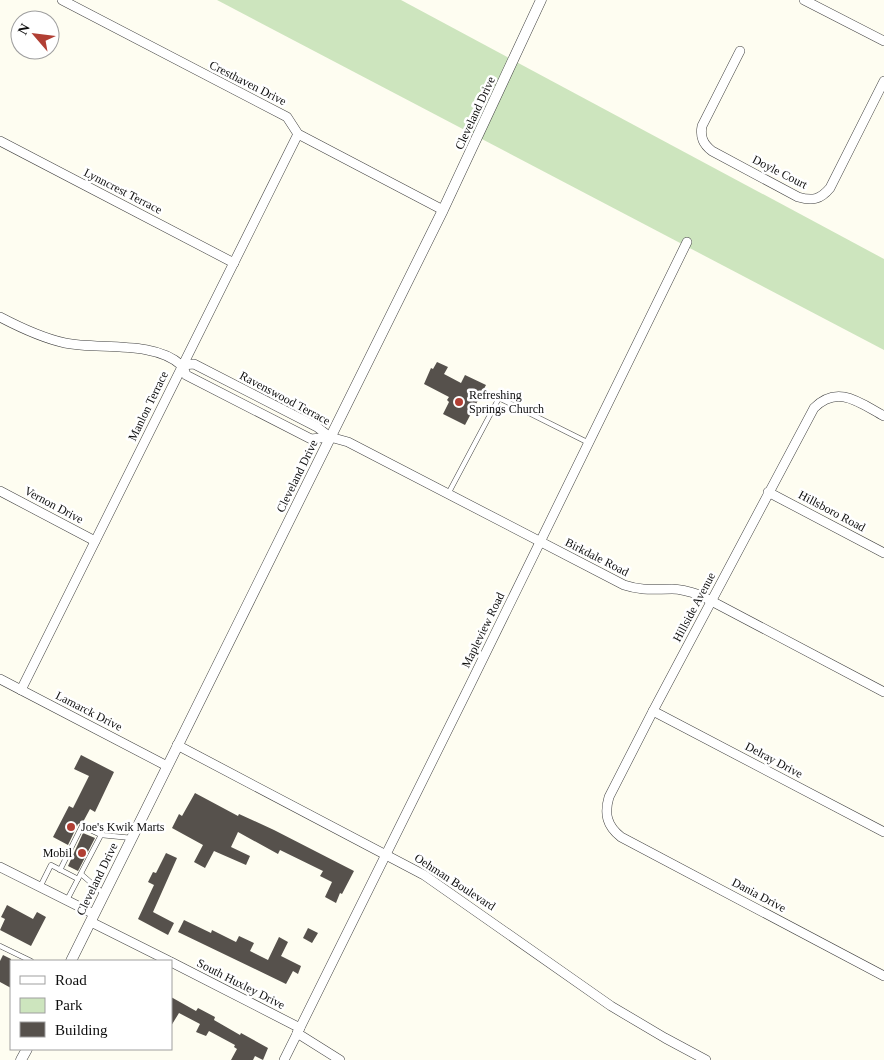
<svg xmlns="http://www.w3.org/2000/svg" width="884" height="1060" font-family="'Times New Roman',serif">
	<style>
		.green { fill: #cde5be }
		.building { fill: #56514c }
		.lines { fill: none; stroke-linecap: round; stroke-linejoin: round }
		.service-casing { stroke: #414141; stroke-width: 5.5 }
		.minor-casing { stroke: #414141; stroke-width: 10 }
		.tertiary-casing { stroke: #414141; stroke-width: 11 }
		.service { stroke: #fff; stroke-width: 4.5 }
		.minor { stroke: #fff; stroke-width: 9 }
		.tertiary { stroke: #fff; stroke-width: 10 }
		.poi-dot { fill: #b13f34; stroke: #fff; stroke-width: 2 }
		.labels { text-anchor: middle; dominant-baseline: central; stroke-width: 5; stroke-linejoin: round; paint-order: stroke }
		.street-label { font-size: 12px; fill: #0e0e0e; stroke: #fff }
		.poi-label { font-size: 12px; fill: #0e0e0e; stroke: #fff; text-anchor: start }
	</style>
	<rect width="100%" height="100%" fill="#fefdf1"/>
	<polygon class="green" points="217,0 401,0 884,259 884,350"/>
	<g class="building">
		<polygon points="437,362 448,367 444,374 461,383 465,375 486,385 465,425 443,414 449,402 447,400 449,397 424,384 431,368 433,369"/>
		<polygon points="81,755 114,772 95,812 90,809 83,822 78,824 68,845 53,837 69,806 73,808 89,776 74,769"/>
		<polygon points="195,793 238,816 239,814 274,830 354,871 342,894 340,893 336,903 325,897 332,882 320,876 323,871 280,850 278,854 238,832 231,847 250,856 246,865 214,851 205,868 194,862 203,845 172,828 179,814 182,816"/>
		<polygon points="83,833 95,838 78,871 68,866"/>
		<polygon points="166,853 177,858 153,912 174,923 168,935 138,919 154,885 148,882 153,872 156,873"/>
		<polygon points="7,905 33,919 37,912 46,917 31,946 0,930 5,919 1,917"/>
		<polygon points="184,920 211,933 212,930 236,942 239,936 254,943 250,951 268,960 279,937 288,942 281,956 301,966 298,974 293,971 286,984 178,932"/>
		<polygon points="308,928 318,933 312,943 303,938"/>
		<polygon points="3,955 11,959 11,988 0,982 0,961"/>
		<polygon points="171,997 196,1011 198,1008 215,1017 214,1020 240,1035 241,1033 268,1048 263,1060 255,1056 253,1060 231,1060 237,1049 234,1047 235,1045 209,1031 206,1036 196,1032 200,1024 179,1013 171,1026"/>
	</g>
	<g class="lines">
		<defs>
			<g id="service">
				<polyline points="448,494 499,398 589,443"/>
				<polyline points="60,870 82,826 101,835"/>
				<polyline points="81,874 104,894"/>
				<polyline points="78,879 101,835 132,838"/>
				<polyline points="40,887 51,865 78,879 67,900"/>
				<polyline points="0,946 31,961"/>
			</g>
			<g id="minor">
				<polyline points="62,0 287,117 298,134 443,210"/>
				<polyline points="804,0 884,41"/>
				<path d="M740 51 702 126C700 137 703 144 712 151L798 197C812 201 820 200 830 188L884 81"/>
				<polyline points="0,141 234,263"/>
				<path d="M0 317C21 328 42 338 65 343 98 350 154 340 181 365 184 367 185 372 186 375L311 439 330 437 348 442 624 585C642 591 654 589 672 589 682 589 691 592 700 595L884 692"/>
				<polyline points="182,365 194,364 317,427 330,437"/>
				<path d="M884 416C860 403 838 384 814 408L653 711 609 797C604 814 607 826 621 837L884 976"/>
				<polyline points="0,491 95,541"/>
				<polyline points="768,492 884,553"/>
				<polyline points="0,679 167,766"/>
				<polyline points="21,690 298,134"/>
				<polyline points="653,711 884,832"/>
				<polyline points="177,745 424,875 611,1006 665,1038 706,1060"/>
				<polyline points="0,867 94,914"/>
				<polyline points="91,922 169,961"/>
				<polyline points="171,962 300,1028"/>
				<polyline points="297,1033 340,1060"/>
				<polyline points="284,1060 470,685 687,242"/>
			</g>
			<g id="tertiary">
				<polyline points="71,961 443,210 541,0"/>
				<polyline points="21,1060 27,1049"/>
			</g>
		</defs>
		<use href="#service" class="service-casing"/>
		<use href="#minor" class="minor-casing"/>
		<use href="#tertiary" class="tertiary-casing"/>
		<use href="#service" class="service"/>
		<use href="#minor" class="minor"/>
		<use href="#tertiary" class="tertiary"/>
	</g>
	<g class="poi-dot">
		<circle cx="459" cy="402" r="5"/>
		<circle cx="71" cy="827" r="5"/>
		<circle cx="82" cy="853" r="5"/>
	</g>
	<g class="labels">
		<g class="street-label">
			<text transform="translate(248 83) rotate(27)">Cresthaven Drive</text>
			<text transform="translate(475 113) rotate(-65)">Cleveland Drive</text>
			<text transform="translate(780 172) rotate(27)">Doyle Court</text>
			<text transform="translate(123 191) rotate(27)">Lynncrest Terrace</text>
			<text transform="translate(285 398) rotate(28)">Ravenswood Terrace</text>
			<text transform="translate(148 406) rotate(-64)">Manlon Terrace</text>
			<text transform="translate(297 476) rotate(-64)">Cleveland Drive</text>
			<text transform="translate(54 505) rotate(28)">Vernon Drive</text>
			<text transform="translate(832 511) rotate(28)">Hillsboro Road</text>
			<text transform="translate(597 557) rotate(27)">Birkdale Road</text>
			<text transform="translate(694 607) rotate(-62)">Hillside Avenue</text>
			<text transform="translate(483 630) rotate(-64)">Mapleview Road</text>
			<text transform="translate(89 711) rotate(27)">Lamarck Drive</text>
			<text transform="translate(774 760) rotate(28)">Delray Drive</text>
			<text transform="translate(97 879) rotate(-64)">Cleveland Drive</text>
			<text transform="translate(455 882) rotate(33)">Oehman Boulevard</text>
			<text transform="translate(759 895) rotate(28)">Dania Drive</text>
			<text transform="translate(241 984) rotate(27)">South Huxley Drive</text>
		</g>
		<g class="poi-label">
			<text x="469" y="395">Refreshing<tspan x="469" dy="14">Springs Church</tspan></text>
			<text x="81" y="827">Joe's Kwik Marts</text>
			<text x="72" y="853" text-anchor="end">Mobil</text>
		</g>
	</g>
	<rect x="10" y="960" width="162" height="90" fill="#ffffff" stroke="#9f9f9f"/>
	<rect x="20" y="976" width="25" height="8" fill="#ffffff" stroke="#9f9f9f"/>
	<text x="55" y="985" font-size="15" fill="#0e0e0e">Road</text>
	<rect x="20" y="998" width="25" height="15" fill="#cde5be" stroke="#9f9f9f"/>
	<text x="55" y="1010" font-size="15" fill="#0e0e0e">Park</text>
	<rect x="20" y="1022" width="25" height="15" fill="#56514c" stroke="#9f9f9f"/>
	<text x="55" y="1035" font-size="15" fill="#0e0e0e">Building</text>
	<g transform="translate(35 35) rotate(298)"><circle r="24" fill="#ffffff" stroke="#9f9f9f"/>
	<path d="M0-4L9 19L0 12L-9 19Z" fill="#b13f34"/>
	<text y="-8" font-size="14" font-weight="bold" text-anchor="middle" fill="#0e0e0e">N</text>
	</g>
</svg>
